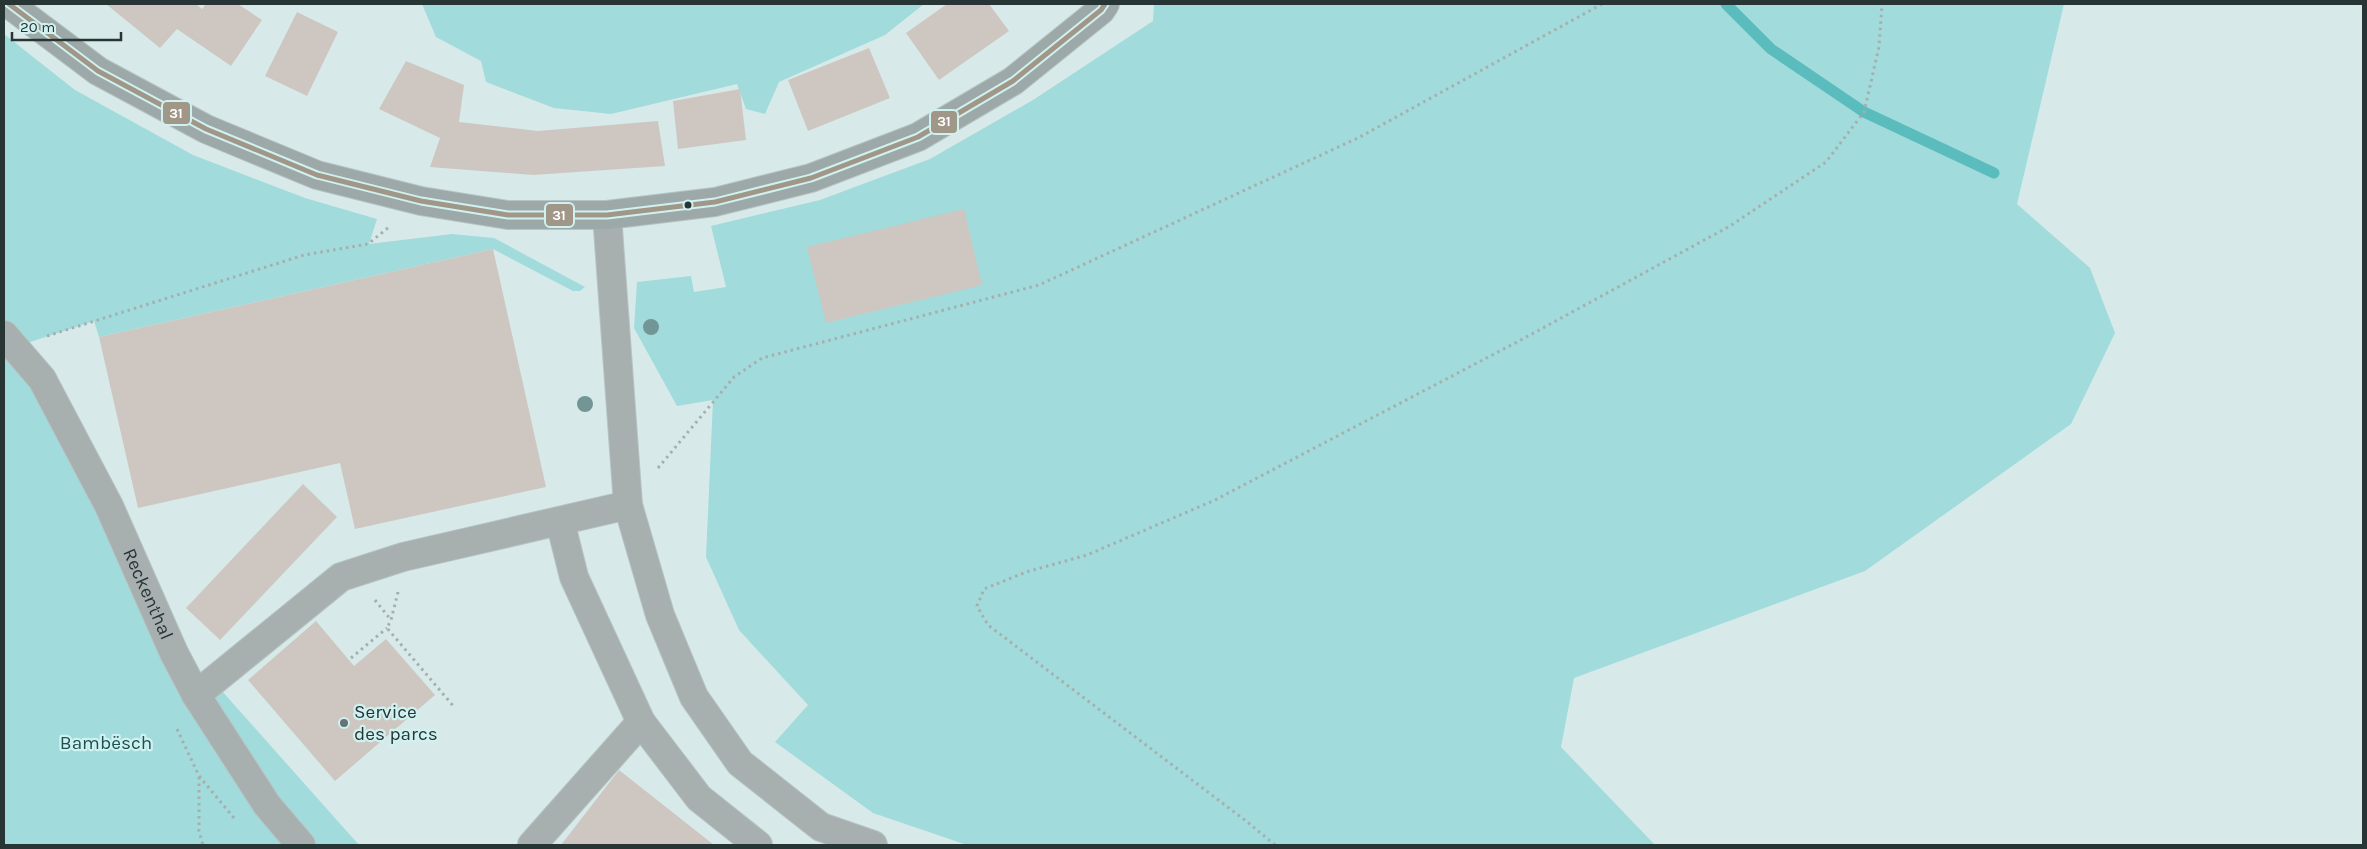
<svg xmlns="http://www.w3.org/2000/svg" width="2367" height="849" font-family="Karla,sans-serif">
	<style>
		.green { fill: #a2dbdb }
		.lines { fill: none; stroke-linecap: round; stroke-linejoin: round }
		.stream { stroke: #5bbcbe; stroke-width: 11 }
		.building { fill: #cec7c1 }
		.minor-casing { stroke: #b6c4c3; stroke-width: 30 }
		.major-casing { stroke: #b6c4c3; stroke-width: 30 }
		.path { stroke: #a5afae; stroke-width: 3; stroke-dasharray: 2.5 4; stroke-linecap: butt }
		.minor { stroke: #a7afaf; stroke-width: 28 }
		.major { stroke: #9da9a8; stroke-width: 28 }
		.bus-1-casing { stroke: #cff2f1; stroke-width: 9 }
		.bus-1 { stroke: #a19788; stroke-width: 5 }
		.tree { fill: #719695 }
		.bus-dot { fill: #283535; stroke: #cff2f1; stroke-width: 2 }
		.poi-dot { fill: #657474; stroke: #cff2f1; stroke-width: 2 }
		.labels { text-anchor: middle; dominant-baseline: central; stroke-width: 4.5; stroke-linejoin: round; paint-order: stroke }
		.street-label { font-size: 19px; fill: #283535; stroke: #cff2f1 }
		.poi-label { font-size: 19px; fill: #283535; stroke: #cff2f1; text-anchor: start }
		.park-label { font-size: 19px; fill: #1d5151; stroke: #cff2f1 }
		.line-badge { stroke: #cff2f1; stroke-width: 2 }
		.badge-label { font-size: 14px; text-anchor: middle; font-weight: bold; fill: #fff }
	</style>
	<rect width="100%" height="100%" fill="#d7eae9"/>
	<g class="green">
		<polygon points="422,4 924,4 885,35 779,82 765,114 746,109 737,84 611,114 554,108 486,82 481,61 436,37"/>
		<polygon points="1154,4 2064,4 2017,204 2090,268 2115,333 2071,424 1865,571 1574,678 1561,747 1655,845 967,845 873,813 775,742 808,705 739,630 706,557 713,400 677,406 634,328 637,282 691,276 694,292 726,287 711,226 820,200 930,159 1033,100 1153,21"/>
		<polygon points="4,34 75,90 193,155 305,198 377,219 369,244 452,234 494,238 585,287 580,291 573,291 493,249 99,337 94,321 15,347 196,694 213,681 359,845 4,845"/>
	</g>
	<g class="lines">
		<polyline class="stream" points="1726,4 1771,49 1864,112 1994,173"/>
	</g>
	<g class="building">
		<polygon points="106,4 196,4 202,9 206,4 238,4 262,20 231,66 177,29 160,48"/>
		<polygon points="947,4 989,4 1009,31 939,80 906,33"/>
		<polygon points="297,12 338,32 307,96 265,76"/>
		<polygon points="869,48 890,98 808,131 788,80"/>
		<polygon points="406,61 464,85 459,122 538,131 658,121 665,166 533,175 430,167 440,138 379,109"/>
		<polygon points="740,89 746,140 678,149 673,101"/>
		<polygon points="964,209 982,285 826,323 807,247"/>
		<polygon points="493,249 546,487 355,529 340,463 138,508 99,337"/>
		<polygon points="303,484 337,517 220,640 186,608"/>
		<polygon points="316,621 354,666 386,639 435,695 335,781 248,680"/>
		<polygon points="619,770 714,845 561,845"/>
	</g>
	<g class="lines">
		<defs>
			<g id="minor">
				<path id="s1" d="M4 335 42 379 109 506 174 653 196 695 267 805 301 845"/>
				<polyline points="628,505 660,615 694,697 740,763 821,827 873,845"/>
				<polyline points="560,521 574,577 641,722 699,798 758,845"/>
				<polyline points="196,695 341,577 403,557 628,505 607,215"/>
				<polyline points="532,845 641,722"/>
			</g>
			<polyline id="major" points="9,4 98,71 206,129 317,175 421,201 508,215 607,215 715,202 811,178 918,137 1013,81 1101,10 1105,4"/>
		</defs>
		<use href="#minor" class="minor-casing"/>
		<use href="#major" class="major-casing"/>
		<g class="path">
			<polyline points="47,336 304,255 368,244 389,227"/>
			<polyline points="658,468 734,377 762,358 1039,285 1358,138 1602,4"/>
			<polyline points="398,592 391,620 387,628 455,708"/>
			<polyline points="375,600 391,620"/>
			<polyline points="351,658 387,628"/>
			<polyline points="177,729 199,776 234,818"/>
			<polyline points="199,777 199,831 203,845"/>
			<polyline points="1275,845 1246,821 988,625 977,606 984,589 1026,572 1087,555 1215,500 1519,341 1730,226 1826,162 1864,112 1879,47 1882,4"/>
		</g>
		<use href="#minor" class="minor"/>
		<use href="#major" class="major"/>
		<defs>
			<polyline id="bus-1" points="9,4 98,71 206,129 317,175 421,201 508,215 607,215 715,202 811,178 918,137 1013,81 1101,10 1105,4"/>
		</defs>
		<use href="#bus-1" class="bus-1-casing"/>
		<use href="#bus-1" class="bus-1"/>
	</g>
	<g class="tree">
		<circle cx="651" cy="327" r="8"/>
		<circle cx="585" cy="404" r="8"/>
	</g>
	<circle class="bus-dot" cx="688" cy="205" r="4.5"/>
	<circle class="poi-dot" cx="344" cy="723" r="5"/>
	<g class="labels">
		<g class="street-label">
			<text stroke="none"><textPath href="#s1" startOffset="298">Reckenthal</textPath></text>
		</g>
		<g class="poi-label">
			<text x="354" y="712">Service<tspan x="354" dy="22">des parcs</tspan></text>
		</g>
		<g class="park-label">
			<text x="106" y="743">Bambësch</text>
		</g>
	</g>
	<g class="line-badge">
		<rect x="162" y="101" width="29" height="24" rx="5" fill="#a19788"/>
		<rect x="930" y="110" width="28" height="24" rx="5" fill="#a19788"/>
		<rect x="545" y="203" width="29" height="24" rx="5" fill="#a19788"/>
	</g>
	<g class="badge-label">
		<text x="176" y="118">31</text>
		<text x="944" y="126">31</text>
		<text x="559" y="220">31</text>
	</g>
	<rect width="2367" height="849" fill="none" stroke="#283535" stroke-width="10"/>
	<path d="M12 32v8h109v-8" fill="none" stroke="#283535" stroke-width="2.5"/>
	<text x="20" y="32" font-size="15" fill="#283535" stroke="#cff2f1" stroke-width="4" paint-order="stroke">20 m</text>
</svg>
